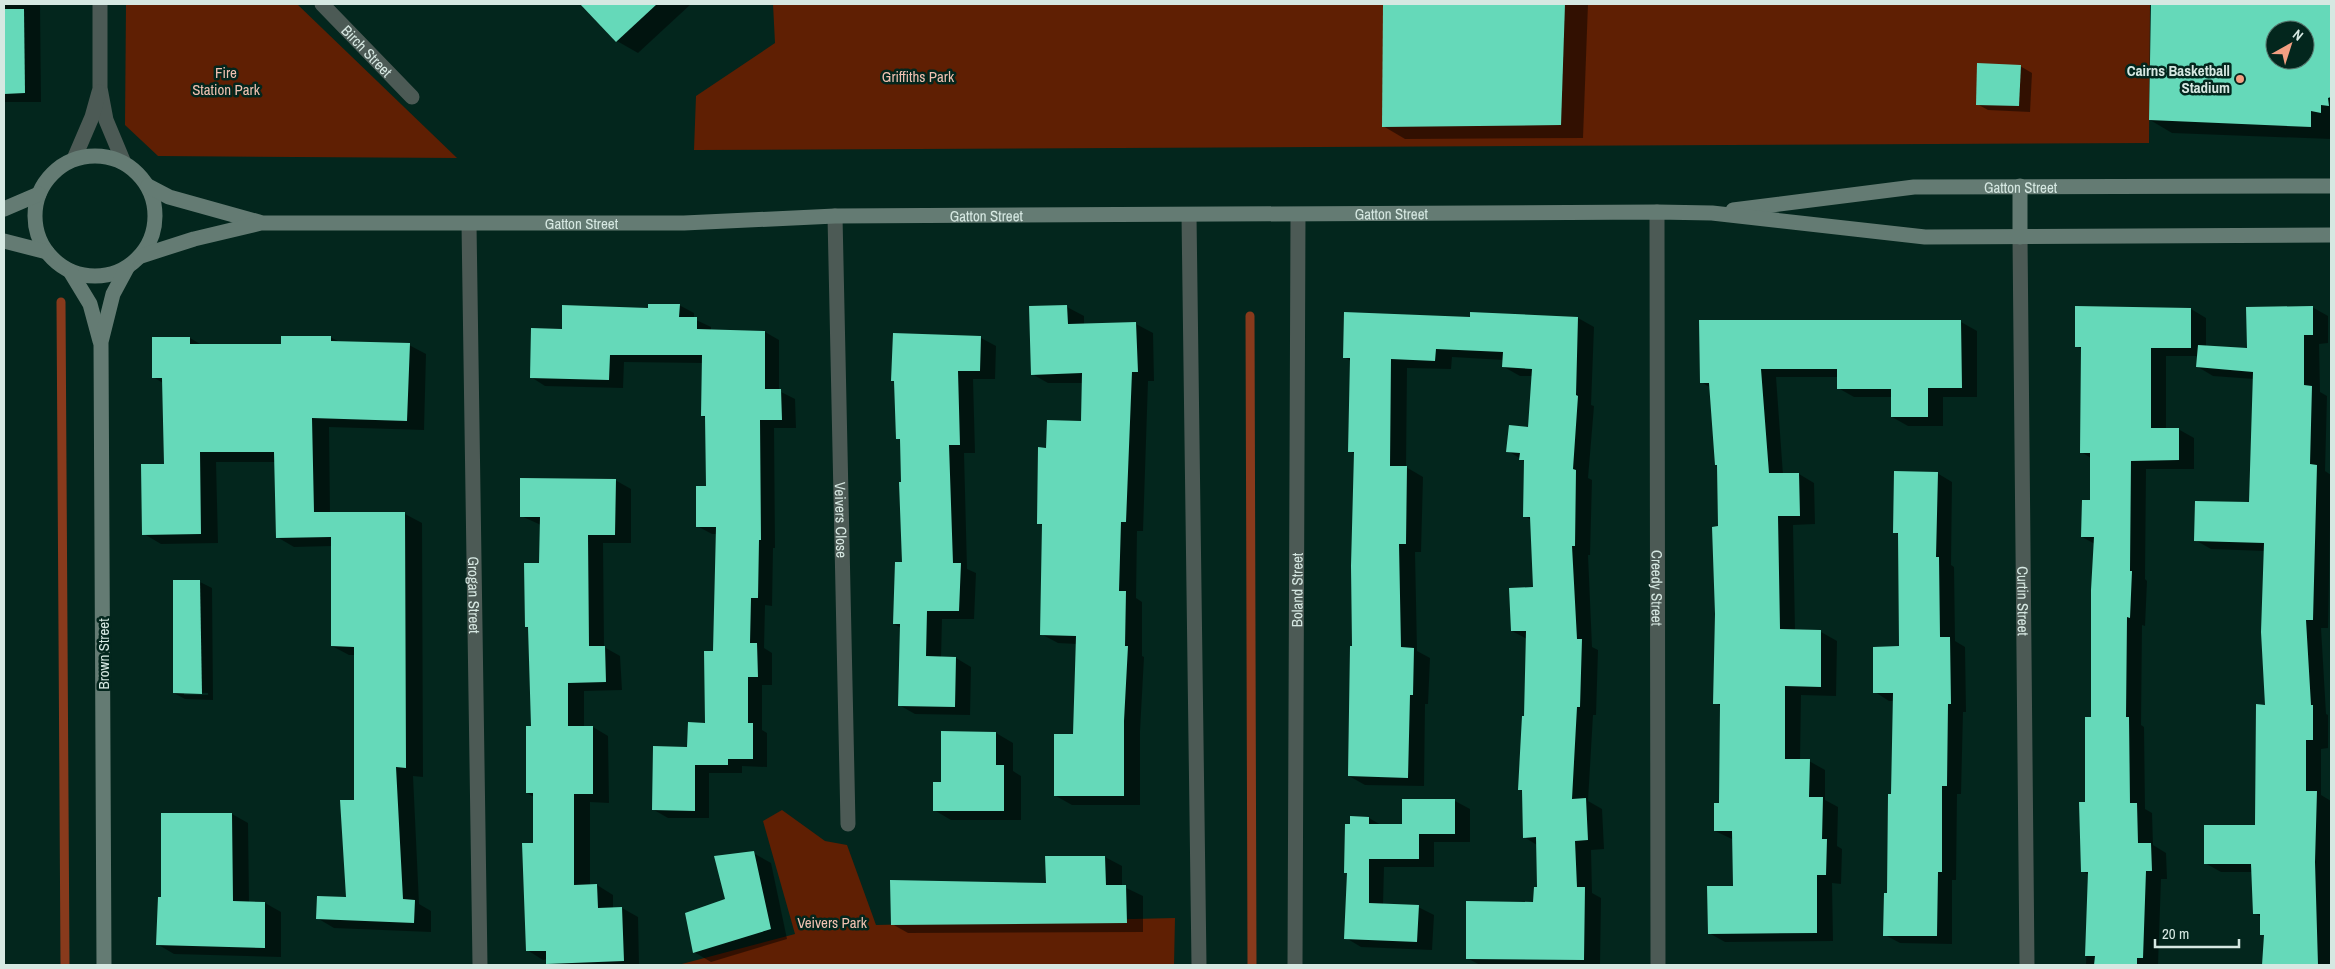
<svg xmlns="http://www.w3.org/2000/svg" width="2335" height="969" font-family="'Archivo Narrow',sans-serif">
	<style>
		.green { fill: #5f1f03 }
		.shadow { fill: #0007; fill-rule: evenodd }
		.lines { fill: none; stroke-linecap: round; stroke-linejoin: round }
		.stream { stroke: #883a1c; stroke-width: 9 }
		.building { fill: #65d9b9; fill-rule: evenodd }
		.street { stroke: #4c5a55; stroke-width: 15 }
		.secondary { stroke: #647b73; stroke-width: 15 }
		.poi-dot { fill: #f39f82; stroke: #03261d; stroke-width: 2 }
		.labels { text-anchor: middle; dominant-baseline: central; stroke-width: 5; stroke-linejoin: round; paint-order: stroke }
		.street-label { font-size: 15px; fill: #d6e8e2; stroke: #03261d }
		.poi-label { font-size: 15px; font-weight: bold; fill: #d6e8e2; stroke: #03261d; text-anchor: end }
		.park-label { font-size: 15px; fill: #f0c1b1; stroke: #03261d }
	</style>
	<rect width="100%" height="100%" fill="#03261d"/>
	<g class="green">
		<polygon points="126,4 297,4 457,158 158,156 125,125"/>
		<polygon points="773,4 2150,4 2149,143 694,150 696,96 775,43"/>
		<polygon points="782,810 825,841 847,845 876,925 1175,918 1174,965 678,965 795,934 763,821"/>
	</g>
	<g class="shadow">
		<polygon points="4,4 40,4 41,102 4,102"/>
		<polygon points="582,4 691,4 638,53 617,41"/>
		<polygon points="1384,4 1588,4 1583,138 1405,139 1383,126"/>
		<path d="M2152 4H2331V139L2172 133 2150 120ZM2275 30H2305V60H2275Z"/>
		<polygon points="2020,66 2032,73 2030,112 1988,110 1977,104"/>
		<polygon points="679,305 694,313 694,319 711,327 711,331 765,332 779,340 779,391 795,399 796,428 774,428 775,548 773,548 772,606 765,605 764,648 772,653 772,685 762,685 762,730 767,733 767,767 742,766 742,773 709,773 709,818 668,818 654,810 688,748 706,724 714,653 717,534 712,534 697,526 708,488 706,418 702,416 703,363 624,362 623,388 545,386 531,377 563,330 649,309"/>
		<polygon points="1067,307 1084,316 1084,325 1136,324 1153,333 1154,381 1148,381 1143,531 1137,531 1136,598 1142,602 1142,656 1144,657 1140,731 1140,805 1072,805 1056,796 1074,735 1077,644 1058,643 1041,634 1043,526 1039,523 1048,449 1082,423 1083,383 1048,383 1032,374 1030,308"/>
		<polygon points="2312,307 2328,316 2328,343 2319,344 2320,392 2327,396 2325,471 2331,475 2328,628 2321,628 2326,714 2328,715 2328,748 2321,749 2321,795 2331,801 2331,965 2263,965 2265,936 2261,934 2261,917 2254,913 2253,872 2221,872 2205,863 2256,827 2267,706 2265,551 2211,549 2195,540 2250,504 2254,379 2213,376 2198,367 2198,356 2166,356 2166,429 2178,429 2194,438 2194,469 2146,469 2145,579 2147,581 2145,626 2142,625 2141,725 2144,727 2145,809 2152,813 2153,845 2166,853 2167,879 2161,879 2158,965 2086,965 2089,875 2082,871 2092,718 2095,544 2082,537 2091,502 2091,458 2081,452 2082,349 2076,346 2191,309 2206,318 2206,346 2248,350"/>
		<polygon points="1471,318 1578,318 1594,327 1591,405 1594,406 1588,478 1592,480 1590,555 1588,555 1592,647 1598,650 1596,715 1593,715 1588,801 1602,809 1604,849 1591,850 1592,893 1601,898 1600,965 1480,965 1467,958 1535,903 1538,888 1537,845 1524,837 1523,791 1519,789 1525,717 1527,639 1512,631 1534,589 1531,520 1525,516 1526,462 1508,451 1529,428 1533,376 1520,376 1504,367 1504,360 1452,357 1451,369 1407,368 1406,467 1423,477 1421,552 1415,552 1417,651 1430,658 1428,704 1425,704 1424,786 1365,785 1349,776 1354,647 1355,454 1350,451 1351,361 1344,357"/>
		<polygon points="1961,322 1977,331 1977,397 1943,397 1943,426 1908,426 1892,417 1892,397 1854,397 1838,388 1838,377 1776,377 1783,475 1799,474 1814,483 1815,524 1793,525 1795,631 1821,632 1837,641 1836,696 1801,695 1800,761 1809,761 1825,770 1825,800 1838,807 1837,846 1842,849 1841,884 1832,883 1833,941 1725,942 1709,933 1734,888 1734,840 1715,831 1720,804 1721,706 1715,703 1719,528 1718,466 1716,465 1711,388 1701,382"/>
		<polygon points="330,337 340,342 409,345 426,354 424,430 329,427 330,513 405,514 422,523 423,777 413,776 419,904 431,911 431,932 334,928 317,918 347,898 355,801 356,655 349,655 332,646 332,546 294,547 277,537 276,462 216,462 218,543 161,544 144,534 165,465 163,383 153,377 190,338 202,345 282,345"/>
		<polygon points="981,338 996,346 995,379 973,379 975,453 964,453 967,569 976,573 974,619 942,619 941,658 956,658 971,667 970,715 915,714 899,705 901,628 894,624 903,563 901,440 897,438 895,382 893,380"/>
		<polygon points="1937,473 1952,482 1951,565 1954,567 1955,641 1965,647 1966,712 1963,712 1961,794 1957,794 1956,880 1952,880 1952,944 1900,943 1885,935 1888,894 1894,701 1889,701 1875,692 1901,647 1899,535 1894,532"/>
		<polygon points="615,480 631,489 631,543 603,543 604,647 620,656 622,690 584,691 584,727 593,727 608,736 609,803 590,802 590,886 597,885 613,895 613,908 622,908 638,917 639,965 552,965 548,963 547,959 543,960 527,950 534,844 534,797 527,793 533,727 529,628 526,627 541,564 541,525 521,516"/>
		<path d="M174 581 200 582 212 588 213 700 185 699 174 693ZM184 692 208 693V695H184Z"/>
		<polygon points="996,733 1013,743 1013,771 1021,776 1021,820 951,820 934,810 942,783"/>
		<polygon points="1455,801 1470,809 1470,842 1434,842 1434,867 1384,867 1383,905 1418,907 1434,915 1432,950 1361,947 1346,938 1349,874 1345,872 1351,825 1369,818 1381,825 1403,826"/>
		<polygon points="162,814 232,814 248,823 249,903 265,903 281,912 281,957 174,954 157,944 163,898"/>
		<polygon points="753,853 771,863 787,939 711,962 694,952"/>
		<polygon points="1105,857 1122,866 1122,886 1143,896 1143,932 908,933 892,924 1047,885"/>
	</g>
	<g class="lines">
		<g class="stream">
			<polyline points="61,302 65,965"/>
			<polyline points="1250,316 1252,965"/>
		</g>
	</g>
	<g class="building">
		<polygon points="580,4 657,4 616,42"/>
		<polygon points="1383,4 1565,4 1561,125 1382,127"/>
		<path d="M2151 4H2331V97L2328 98 2329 106 2321 105V113L2311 111V127L2149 120ZM2275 30H2305V60H2275Z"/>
		<polygon points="4,9 24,9 25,93 4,94"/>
		<polygon points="1977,63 2021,65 2019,106 1976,105"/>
		<polygon points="648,304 680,304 679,317 697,317 697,329 765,331 765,389 781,389 782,420 760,420 761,540 759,540 758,598 751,598 750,643 757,643 758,677 748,677 748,723 753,723 753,759 728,759 728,765 695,765 695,811 652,810 653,746 687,747 688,722 705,723 704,651 713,651 716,527 696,527 696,486 706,486 705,416 701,416 702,355 610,355 609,380 530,378 531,328 562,329 562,305 648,308"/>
		<polygon points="1067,305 1068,324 1136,322 1138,372 1132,372 1126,522 1121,522 1119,591 1126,591 1125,646 1128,646 1124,721 1124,796 1054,796 1054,734 1073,734 1076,636 1040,635 1042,524 1037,524 1038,447 1046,448 1047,420 1081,421 1082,373 1031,375 1029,306"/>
		<polygon points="2075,306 2191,308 2191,348 2151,348 2151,428 2179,428 2179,460 2131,461 2130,571 2132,571 2130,618 2127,617 2126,717 2129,717 2130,803 2137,803 2138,843 2151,843 2152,871 2146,871 2143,958 2137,958 2137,965 2094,965 2095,956 2085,956 2088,872 2081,872 2079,802 2085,802 2085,717 2091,717 2091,590 2094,537 2081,537 2082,500 2090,500 2090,453 2080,453 2081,347 2075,347"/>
		<polygon points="2313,306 2313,335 2304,335 2304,385 2312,386 2310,464 2317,465 2313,620 2306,620 2311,705 2313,705 2313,740 2306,740 2306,791 2317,791 2315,862 2318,965 2262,965 2264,935 2260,935 2260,914 2253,914 2251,864 2204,864 2204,825 2255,825 2256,704 2265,705 2261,632 2264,543 2194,541 2195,501 2249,502 2253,372 2196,367 2198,345 2247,348 2246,307"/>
		<polygon points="1344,312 1470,317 1470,312 1578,317 1576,395 1578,396 1573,469 1576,470 1575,546 1572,546 1577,639 1582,639 1580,707 1577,707 1572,799 1586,798 1588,840 1575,841 1577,887 1585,887 1584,960 1466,959 1466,901 1533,902 1534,887 1537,887 1536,837 1523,838 1522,790 1518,790 1522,716 1524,716 1526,631 1511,631 1509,588 1533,587 1530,517 1523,517 1524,460 1519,460 1520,453 1506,452 1509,425 1528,427 1532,369 1502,367 1503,352 1436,349 1435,361 1391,359 1390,466 1407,466 1406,544 1399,544 1401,647 1414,648 1413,695 1410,695 1408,778 1348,776 1350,646 1352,646 1351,566 1354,452 1348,452 1350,358 1343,358"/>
		<polygon points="1699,320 1961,320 1962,388 1928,388 1928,417 1891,417 1891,389 1837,389 1837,369 1761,369 1769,473 1799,473 1800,516 1778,516 1780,629 1821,630 1821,687 1785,686 1785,759 1810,759 1809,797 1823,797 1822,839 1827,839 1826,875 1817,875 1817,933 1708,934 1707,886 1733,886 1732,831 1714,831 1714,803 1719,803 1720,704 1713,704 1715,614 1712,527 1718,526 1717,465 1715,465 1709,383 1700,383"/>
		<polygon points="893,333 981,336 980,371 958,371 960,445 949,445 953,563 961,563 959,611 927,611 926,656 956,657 955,707 898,706 900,624 893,624 895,562 902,562 899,482 901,482 900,439 896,439 894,381 891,381"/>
		<polygon points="281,336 331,336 331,341 410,343 407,421 312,418 314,512 405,512 406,768 396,767 403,899 415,900 414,923 316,919 317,896 346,897 340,800 354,800 354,647 331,646 331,537 276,538 274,452 200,452 201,534 142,535 141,464 164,464 162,378 152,378 152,337 190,337 190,344 281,344"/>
		<polygon points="1894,471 1938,472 1936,557 1939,557 1940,637 1950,637 1951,704 1948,704 1947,786 1942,786 1942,872 1938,872 1937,936 1883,936 1884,893 1887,893 1888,794 1891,794 1893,693 1873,693 1873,647 1899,646 1898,533 1893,533"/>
		<polygon points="520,478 616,479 615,535 588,535 589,646 605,646 606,682 568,683 568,726 593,726 593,794 574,794 574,885 597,884 598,908 622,907 624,961 546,964 546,951 526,951 522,843 533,843 533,793 526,793 526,726 531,726 528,627 525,627 524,563 539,563 540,517 520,517"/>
		<polygon points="173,580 200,580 202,694 173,693"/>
		<polygon points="941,731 996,732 996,765 1004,765 1004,811 933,811 933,782 941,782"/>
		<polygon points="1402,799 1455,799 1455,834 1419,834 1419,859 1369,859 1369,903 1419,905 1417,942 1344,939 1347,873 1344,873 1345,824 1350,824 1350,816 1369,817 1369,824 1402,824"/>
		<polygon points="161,813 232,813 233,901 265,902 265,948 156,945 158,897 161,897"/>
		<polygon points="754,851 771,929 693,953 685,913 725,899 714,856"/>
		<polygon points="1045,856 1105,856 1106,885 1126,885 1127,923 891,925 890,880 1046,883"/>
	</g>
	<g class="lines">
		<g class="street">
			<polyline points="100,4 100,88 106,120 124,163"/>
			<path id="s1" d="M322 4 412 97"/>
			<polyline points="74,159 92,117 99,92"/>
			<path id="s2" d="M1657 212 1658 965"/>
			<polyline points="1189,215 1199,965"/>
			<path id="s3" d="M835 216 848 824"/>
			<path id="s4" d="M469 224 480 965"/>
			<path id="s5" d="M2020 237 2027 965"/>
			<path id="s6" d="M1295 965 1298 215"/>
		</g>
		<g class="secondary">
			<circle cx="95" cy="216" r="60"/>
			<polyline points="148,186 169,197 259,222"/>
			<polyline points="4,209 39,194"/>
			<path id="s7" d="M1733 210 1914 187 2331 186"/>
			<polyline points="2020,237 2020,186"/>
			<polyline points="4,241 47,252"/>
			<path id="s8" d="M141 256 194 239 261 223H684L835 216 1657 212 1712 213 1925 237 2331 235"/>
			<polyline points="70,271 90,304 100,341"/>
			<polyline points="104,965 101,342 113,294 127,268"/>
		</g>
	</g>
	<circle class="poi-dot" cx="2240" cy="79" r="5"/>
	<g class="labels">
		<g class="street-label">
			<text stroke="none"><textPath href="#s1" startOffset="65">Birch Street</textPath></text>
			<text stroke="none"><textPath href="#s7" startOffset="289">Gatton Street</textPath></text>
			<text stroke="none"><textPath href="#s8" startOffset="1255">Gatton Street</textPath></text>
			<text stroke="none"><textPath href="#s8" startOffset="850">Gatton Street</textPath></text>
			<text stroke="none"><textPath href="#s8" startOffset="445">Gatton Street</textPath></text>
			<text stroke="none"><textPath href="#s3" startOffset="304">Veivers Close</textPath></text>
			<text stroke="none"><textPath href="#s2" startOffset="376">Creedy Street</textPath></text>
			<text stroke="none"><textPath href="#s6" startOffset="375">Boland Street</textPath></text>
			<text stroke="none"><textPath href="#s4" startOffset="371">Grogan Street</textPath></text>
			<text stroke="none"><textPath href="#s5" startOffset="364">Curtin Street</textPath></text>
			<text transform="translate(103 654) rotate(-90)">Brown Street</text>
		</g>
		<g class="poi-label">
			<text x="2230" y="70">Cairns Basketball<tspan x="2230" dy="17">Stadium</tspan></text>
		</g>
		<g class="park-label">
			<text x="226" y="72">Fire<tspan x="226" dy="17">Station Park</tspan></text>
			<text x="918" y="76">Griffiths Park</text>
			<text x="832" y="922">Veivers Park</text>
		</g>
	</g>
	<rect width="2335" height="969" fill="none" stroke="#d6e8e2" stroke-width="10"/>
	<g transform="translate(2290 45) rotate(39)"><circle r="24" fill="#03261d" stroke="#57746c"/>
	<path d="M0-4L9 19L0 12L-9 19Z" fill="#f39f82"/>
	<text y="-8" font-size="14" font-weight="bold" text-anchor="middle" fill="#d6e8e2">N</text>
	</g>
	<path d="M2155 939v8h84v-8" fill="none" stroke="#d6e8e2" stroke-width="2.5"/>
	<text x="2162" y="939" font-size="15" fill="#d6e8e2" stroke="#03261d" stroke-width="4" paint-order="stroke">20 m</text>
</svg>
